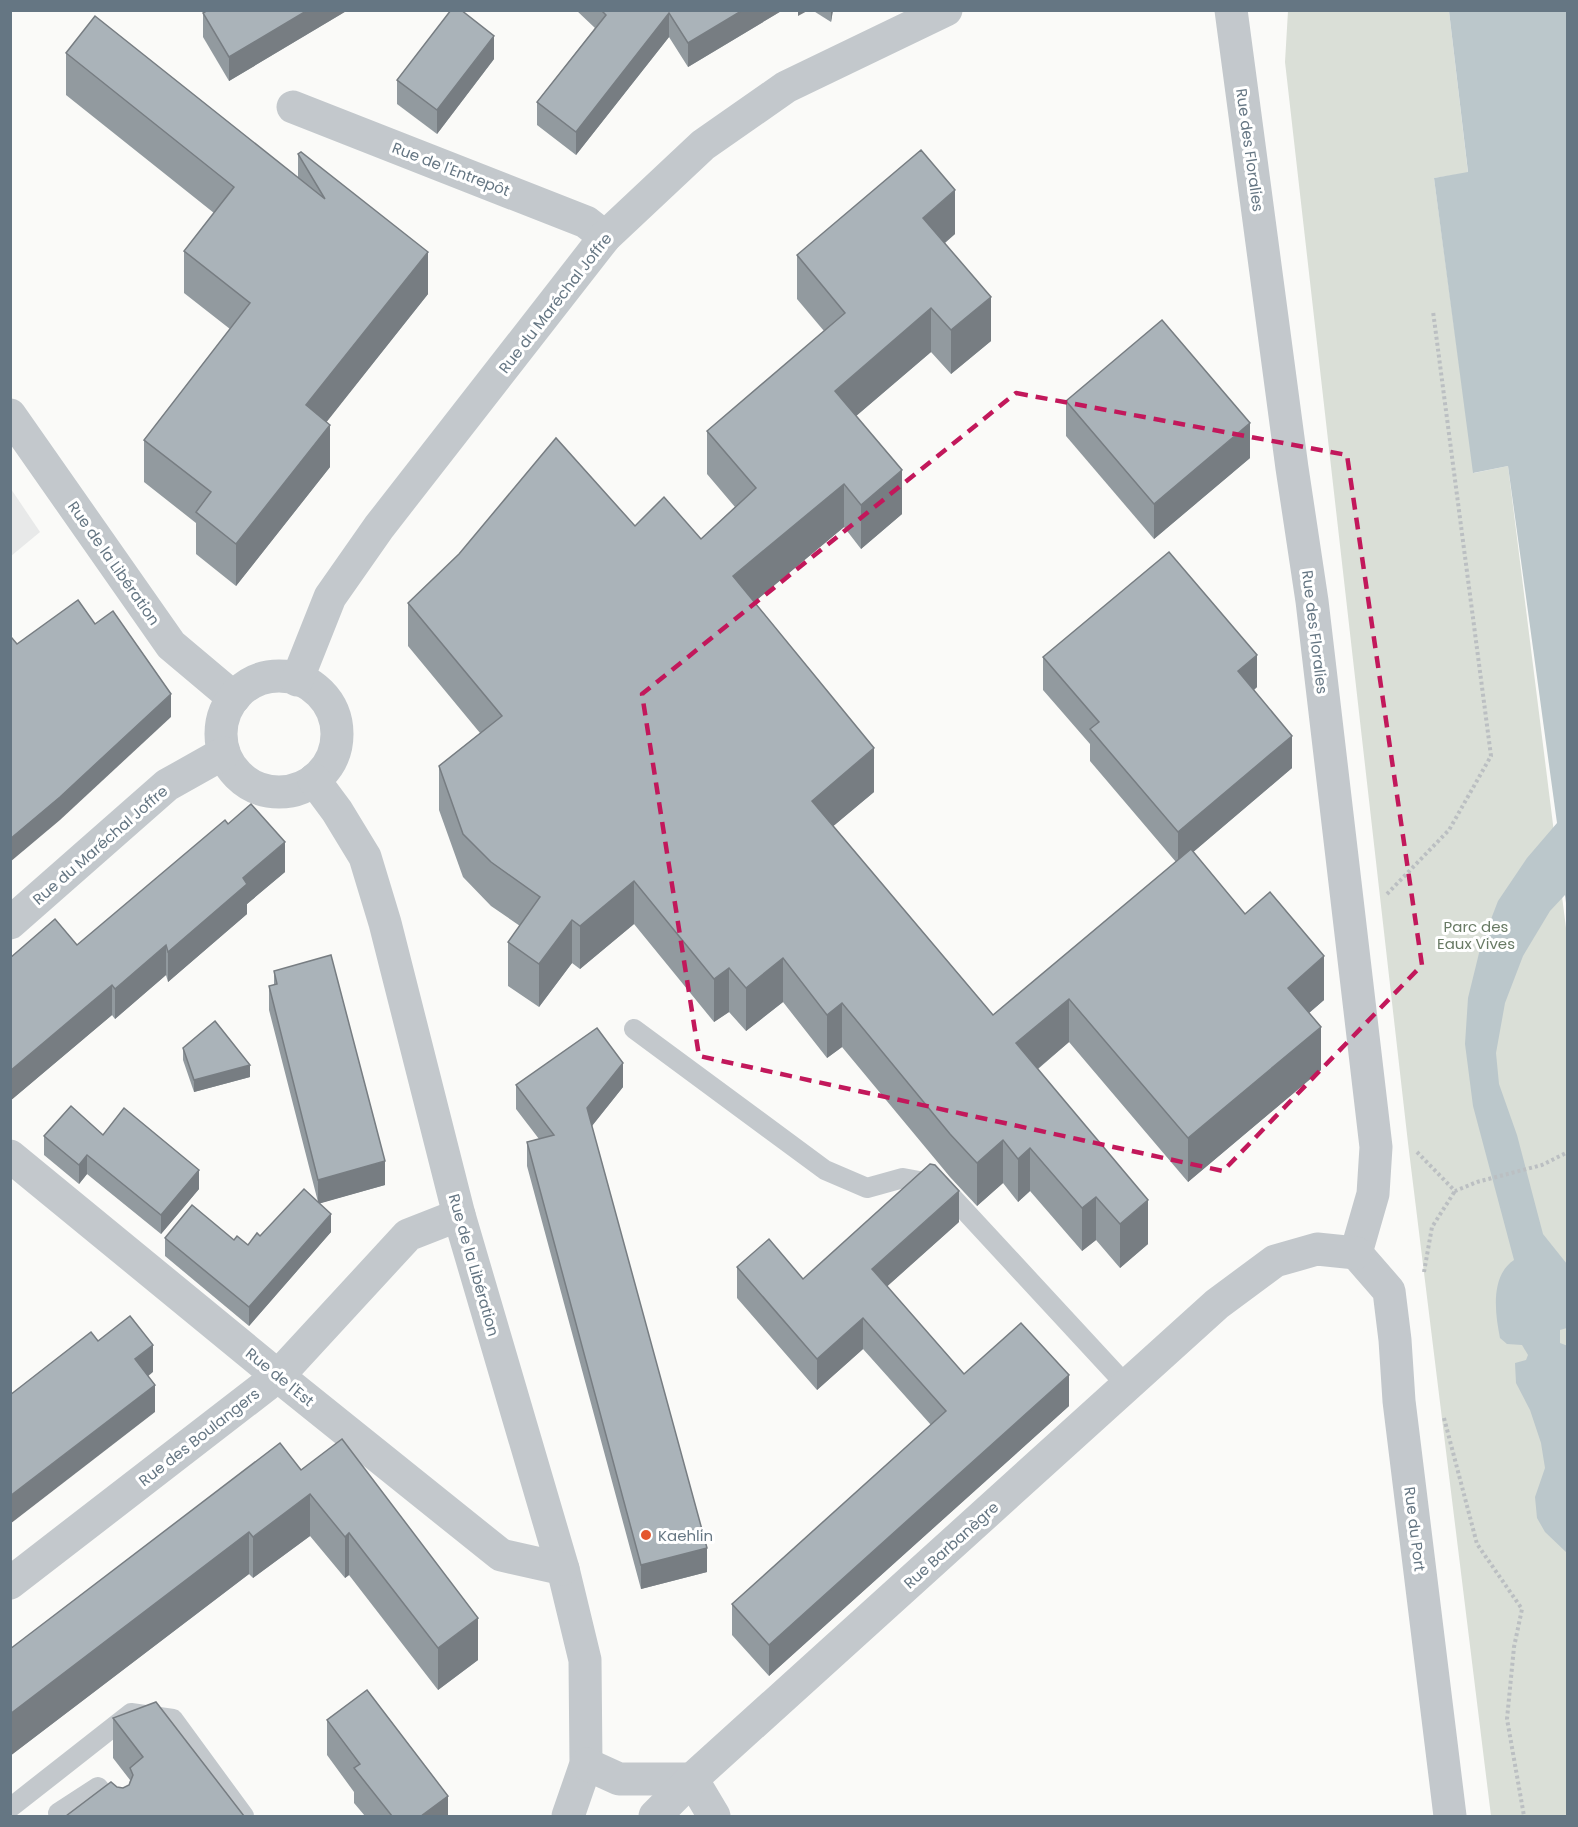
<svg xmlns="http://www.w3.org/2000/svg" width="1578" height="1827" font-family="Poppins,sans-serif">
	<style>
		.built { fill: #e8e9e9 }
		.green { fill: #dadfd7 }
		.water { fill: #bbc7cb }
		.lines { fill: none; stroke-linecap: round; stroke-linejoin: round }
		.path { stroke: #bbbfc2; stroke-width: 4; stroke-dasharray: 3 3; stroke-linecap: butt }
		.lane { stroke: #c3c8cc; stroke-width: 20 }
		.street { stroke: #c3c8cc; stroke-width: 33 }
		.wall { fill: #929a9f }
		.shaded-wall { fill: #777d82 }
		.building { fill: #aab3b9; stroke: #777d82; stroke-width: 1.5 }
		.marked { fill: none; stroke: #c2185b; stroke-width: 4.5; stroke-dasharray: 12 8; stroke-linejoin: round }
		.poi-dot { fill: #e4572e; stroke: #fff; stroke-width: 2 }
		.labels { text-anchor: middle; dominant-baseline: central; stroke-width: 6; stroke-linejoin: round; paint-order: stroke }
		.street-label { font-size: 15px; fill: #657683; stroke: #fff }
		.park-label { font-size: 15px; fill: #687a64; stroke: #fff }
		.poi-label { font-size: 15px; fill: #657683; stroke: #fff; text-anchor: start }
	</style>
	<rect width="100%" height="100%" fill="#fafaf8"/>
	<polygon class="built" points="11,489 40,532 11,556 10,556"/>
	<polygon class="green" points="1288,11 1449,11 1468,173 1434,178 1474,473 1508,466 1567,936 1567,1816 1491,1816 1408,1143 1285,62"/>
	<path class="water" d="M1449 11H1567V911L1565 895 1550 911 1523 956 1505 1003 1496 1053 1499 1084 1517 1135 1543 1234 1567 1264V1328L1560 1330V1343L1568 1346 1567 1553 1545 1532 1537 1518 1535 1497 1545 1468 1541 1443 1530 1410 1516 1383 1515 1363 1526 1360 1528 1355 1522 1345 1507 1344 1500 1338C1495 1313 1490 1276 1514 1260L1473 1106 1465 1044 1468 998 1481 945 1498 901 1527 858 1557 823 1508 466 1473 473 1434 178 1468 172Z"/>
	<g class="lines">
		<g class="path">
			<polyline points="1387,894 1449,830 1491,756 1433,311"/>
			<polyline points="1417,1152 1455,1191 1477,1182 1542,1165 1568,1152"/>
			<polyline points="1424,1272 1432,1227 1455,1191"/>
			<polyline points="1444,1418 1477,1544 1522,1609 1514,1647 1507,1719 1524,1816"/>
		</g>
		<g class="lane">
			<polyline points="634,1029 825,1170 867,1188 903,1178 941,1185 1127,1386"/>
			<polyline points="10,1808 131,1713 173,1719 244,1816"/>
			<polyline points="58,1813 98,1787 121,1816"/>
		</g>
		<g class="street">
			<polyline points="1231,10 1292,468 1312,601 1376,1147 1373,1194 1356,1253"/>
			<polyline points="293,107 586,222 605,237"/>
			<polyline points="10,415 171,645 234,698"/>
			<circle cx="279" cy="734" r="58"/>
			<polyline points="297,680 330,597 379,527 605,237 703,145 786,87 946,10"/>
			<polyline points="314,780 337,811 365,857 385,923 459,1215 563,1569 585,1660 586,1764 568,1816"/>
			<polyline points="10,923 167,785 224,753"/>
			<polyline points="10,1156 278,1376 501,1555 563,1569"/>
			<polyline points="1356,1253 1389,1291 1395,1340 1399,1401 1450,1816"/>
			<polyline points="10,1583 278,1376 408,1235 459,1215"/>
			<polyline points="586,1764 619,1779 692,1779"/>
			<polyline points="692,1779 714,1816"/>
			<polyline points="655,1816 692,1779 1217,1304 1275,1261 1317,1249 1356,1253"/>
		</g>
	</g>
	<g class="wall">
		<polygon points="348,10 229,81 203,37 203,13"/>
		<polygon points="576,10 783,10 688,67 669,37 576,155 537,125 537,102 595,28"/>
		<polygon points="812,10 833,10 831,22"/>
		<polygon points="66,53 298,178 298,154 428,294 326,422 330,467 236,586 196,554 196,523 144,482 144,440 230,329 184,293 184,251 214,213 66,95"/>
		<polygon points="494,59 437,134 397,104 397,80"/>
		<polygon points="955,234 945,243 991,341 951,374 931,352 856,416 902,514 861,549 844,527 754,602 874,792 833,826 993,1015 1176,862 1090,761 1090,744 1043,690 1043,657 1257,687 1254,690 1292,768 1193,852 1245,914 1324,1000 1309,1013 1321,1070 1188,1182 1069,1042 1038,1069 1148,1244 1120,1268 1096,1240 1082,1251 1030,1191 1018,1202 1003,1183 977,1206 950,1177 842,1047 827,1058 783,1002 746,1031 729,1012 714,1022 634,924 580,969 572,963 539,1007 508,986 508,942 520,926 491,906 463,877 439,810 439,766 480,733 408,646 408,603 635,526 701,539 735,507 707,474 707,431 824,331 797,299 797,255"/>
		<polygon points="1066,401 1250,458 1154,539 1066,436"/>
		<polygon points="228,824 285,872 247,904 247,914 168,982 166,975 115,1019 112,1015 10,1101 10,958 77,945"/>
		<polygon points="274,971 385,1185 320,1203 331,1232 249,1326 165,1256 165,1238 234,1240 248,1245 318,1202 269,1010 269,986 274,985"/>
		<polygon points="183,1048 250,1077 194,1092 183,1060"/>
		<polygon points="516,1085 623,1087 592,1126 707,1572 641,1589 527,1166 527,1142 539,1139 516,1109"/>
		<polygon points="103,1135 199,1189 161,1234 87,1174 79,1184 44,1155 44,1136"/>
		<polygon points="959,1222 887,1286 964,1374 1069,1406 769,1676 732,1635 732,1604 931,1425 863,1349 817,1390 737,1298 737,1267 803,1279"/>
		<polygon points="301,1470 478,1660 438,1690 349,1575 345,1578 310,1536 253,1578 249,1574 10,1756 10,1649"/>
		<polygon points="113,1718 244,1816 117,1787 123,1788 129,1785 130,1780 113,1758"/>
		<polygon points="327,1720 448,1816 365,1816 354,1803 354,1792 327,1755"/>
	</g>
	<g class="shaded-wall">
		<polygon points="308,10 348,10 229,81 229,57"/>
		<polygon points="743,10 783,10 688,67 688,43"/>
		<polygon points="798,10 809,10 798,16"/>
		<polygon points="831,10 833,10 831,22"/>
		<polygon points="669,13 669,37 576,155 576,132"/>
		<polygon points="494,36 494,59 437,134 437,110"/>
		<polygon points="955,190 955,234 923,261 923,218"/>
		<polygon points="428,252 428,294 306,448 306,405"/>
		<polygon points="991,297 991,341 951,374 951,330"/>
		<polygon points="931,308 931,352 835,434 835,391"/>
		<polygon points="1250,423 1250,458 1154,539 1154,504"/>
		<polygon points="330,425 330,467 236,586 236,544"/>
		<polygon points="902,470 902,514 861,549 861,505"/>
		<polygon points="844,484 844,527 733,620 733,576"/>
		<polygon points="1257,655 1257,687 1238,703 1238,671"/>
		<polygon points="171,694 171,717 60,820 10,862 10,839"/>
		<polygon points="1292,736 1292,768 1178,865 1178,832"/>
		<polygon points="874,748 874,792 812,844 812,801"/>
		<polygon points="285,842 285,872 247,904 247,914 168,982 168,952 243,878"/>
		<polygon points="634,881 634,924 580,969 580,926"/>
		<polygon points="572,920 572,963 539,1007 539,964"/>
		<polygon points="166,945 166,975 115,1019 115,989"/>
		<polygon points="1324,956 1324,1000 1288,1031 1288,988"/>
		<polygon points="783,958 783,1002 746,1031 746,988"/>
		<polygon points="729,968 729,1012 714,1022 714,979"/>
		<polygon points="112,985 112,1015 10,1101 10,1071"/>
		<polygon points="1069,999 1069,1042 1016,1087 1016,1043"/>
		<polygon points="842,1003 842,1047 827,1058 827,1015"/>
		<polygon points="1321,1027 1321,1070 1188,1182 1188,1138"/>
		<polygon points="623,1063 623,1087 587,1132 587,1108"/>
		<polygon points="250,1065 250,1077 194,1092 194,1080"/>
		<polygon points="1003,1140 1003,1183 977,1206 977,1163"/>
		<polygon points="1030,1148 1030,1191 1018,1202 1018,1159"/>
		<polygon points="87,1155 87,1174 79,1184 79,1165"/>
		<polygon points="385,1161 385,1185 318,1204 318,1180"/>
		<polygon points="199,1170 199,1189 161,1234 161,1215"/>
		<polygon points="959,1191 959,1222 872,1300 872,1269"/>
		<polygon points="1096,1197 1096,1240 1082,1251 1082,1208"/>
		<polygon points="1148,1200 1148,1244 1120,1268 1120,1224"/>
		<polygon points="331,1214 331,1232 249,1326 249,1307"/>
		<polygon points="863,1318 863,1349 817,1390 817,1359"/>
		<polygon points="153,1345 153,1372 135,1387 135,1359"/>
		<polygon points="1069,1375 1069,1406 769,1676 769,1645"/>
		<polygon points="155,1385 155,1412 10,1524 10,1496"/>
		<polygon points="310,1494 310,1536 253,1578 253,1537"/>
		<polygon points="249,1532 249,1574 10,1756 10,1714"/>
		<polygon points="349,1533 349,1575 345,1578 345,1537"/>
		<polygon points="707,1548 707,1572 641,1589 641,1565"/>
		<polygon points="478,1618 478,1660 438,1690 438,1648"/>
		<polygon points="448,1796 448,1816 421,1816"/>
	</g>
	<g class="building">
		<polygon points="208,10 308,10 229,57 203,13"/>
		<polygon points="451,10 461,10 494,36 437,110 397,80"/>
		<polygon points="601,10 743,10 688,43 669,13 576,132 537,102 606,15"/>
		<polygon points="95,16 325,199 298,154 301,152 428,252 306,405 330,425 236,544 196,512 211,492 144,440 250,303 184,251 234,187 66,53"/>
		<polygon points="921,150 955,190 923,218 991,297 951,330 931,308 835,391 902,470 861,505 844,484 733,576 874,748 812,801 993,1015 1191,849 1245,914 1270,892 1324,956 1288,988 1321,1027 1188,1138 1069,999 1016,1043 1148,1200 1120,1224 1096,1197 1082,1208 1030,1148 1018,1159 1003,1140 977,1163 950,1134 842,1003 827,1015 783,958 746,988 729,968 714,979 634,881 580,926 572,920 539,964 508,942 540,897 491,862 463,834 439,766 502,716 408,603 459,554 556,438 635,526 664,497 701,539 756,488 707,431 845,313 797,255"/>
		<polygon points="1162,320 1250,423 1154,504 1066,401"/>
		<polygon points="1169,552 1257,655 1238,671 1292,736 1178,832 1090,729 1099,722 1043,657"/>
		<polygon points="78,600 95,624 113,611 171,694 60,797 10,839 10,640 12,638 17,644"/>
		<polygon points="251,804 285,842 243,878 247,884 168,952 166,945 115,989 112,985 10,1071 10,958 55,919 77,945 225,820 228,824"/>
		<polygon points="331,955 385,1161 318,1180 269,986 277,984 274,971"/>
		<polygon points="215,1021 250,1065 194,1080 183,1048"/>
		<polygon points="597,1028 623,1063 587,1108 707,1548 641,1565 527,1142 554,1135 516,1085"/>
		<polygon points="71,1106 103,1135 124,1108 199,1170 161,1215 87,1155 79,1165 44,1136"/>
		<polygon points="930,1164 935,1165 959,1191 872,1269 964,1374 1021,1323 1069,1375 769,1645 732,1604 946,1411 863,1318 817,1359 737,1267 769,1239 803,1279"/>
		<polygon points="304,1189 331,1214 249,1307 165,1238 192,1205 234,1240 237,1236 248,1245 257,1233 260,1236"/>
		<polygon points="130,1316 153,1345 135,1359 155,1385 10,1496 10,1395 91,1332 98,1341"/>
		<polygon points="342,1439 478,1618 438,1648 349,1533 345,1537 310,1494 253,1537 249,1532 10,1714 10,1649 280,1443 301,1470"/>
		<polygon points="367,1690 448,1796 421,1816 392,1816 354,1768 360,1764 327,1720"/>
		<polygon points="156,1702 244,1816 66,1816 111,1782 117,1787 123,1788 129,1785 133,1775 130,1768 143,1757 113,1718"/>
	</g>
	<path class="marked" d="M1016 393 1347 455 1422 965 1223 1171 699 1056 642 694Z"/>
	<circle class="poi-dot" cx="646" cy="1535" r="6"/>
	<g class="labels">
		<g class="street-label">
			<text transform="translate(1250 150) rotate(82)">Rue des Floralies</text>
			<text transform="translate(451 169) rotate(21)">Rue de l'Entrepôt</text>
			<text transform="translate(555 303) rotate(-52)">Rue du Maréchal Joffre</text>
			<text transform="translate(114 563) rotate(55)">Rue de la Libération</text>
			<text transform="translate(1315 632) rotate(83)">Rue des Floralies</text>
			<text transform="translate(100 845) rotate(-41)">Rue du Maréchal Joffre</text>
			<text transform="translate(474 1265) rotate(74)">Rue de la Libération</text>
			<text transform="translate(280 1377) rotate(39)">Rue de l'Est</text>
			<text transform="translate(199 1437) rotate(-38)">Rue des Boulangers</text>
			<text transform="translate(1415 1529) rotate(83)">Rue du Port</text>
			<text transform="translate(951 1545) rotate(-42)">Rue Barbanègre</text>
		</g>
		<g class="park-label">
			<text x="1476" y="926">Parc des<tspan x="1476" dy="17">Eaux Vives</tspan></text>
		</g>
		<g class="poi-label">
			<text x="658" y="1535">Kaehlin</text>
		</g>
	</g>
	<rect width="1578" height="1827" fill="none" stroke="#657683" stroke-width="24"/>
</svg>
